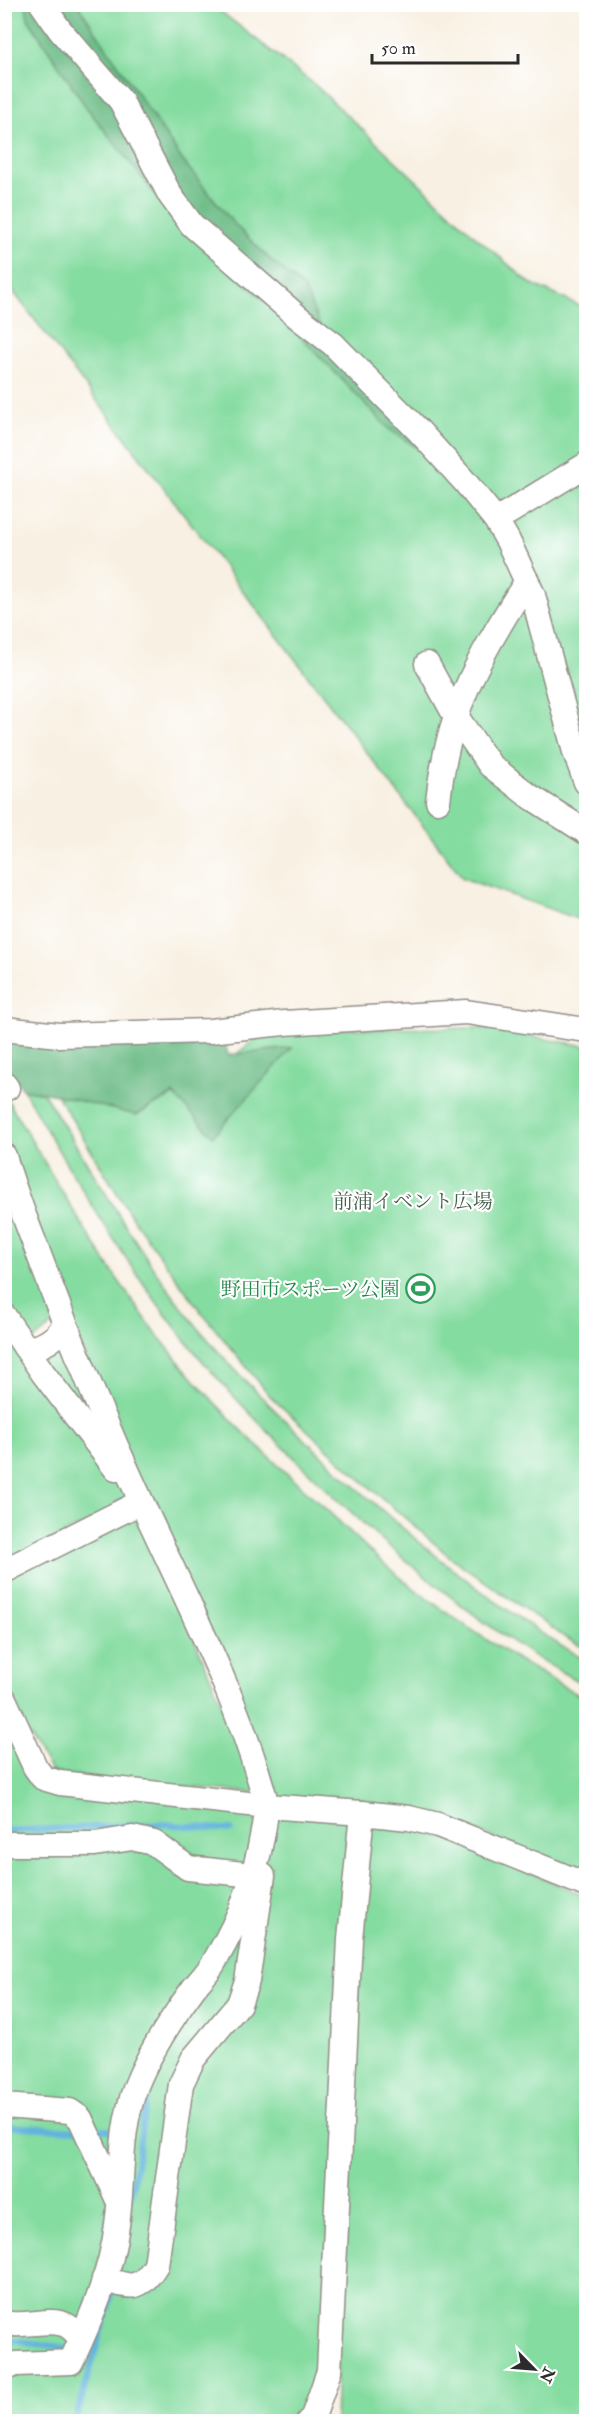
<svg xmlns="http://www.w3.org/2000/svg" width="591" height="2426" font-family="'IM FELL Double Pica','Noto Serif JP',serif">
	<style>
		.green { fill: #85dca0; stroke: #588466; stroke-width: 1.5 }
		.forest { fill: #6cbc86; stroke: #4c7458; stroke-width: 1.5 }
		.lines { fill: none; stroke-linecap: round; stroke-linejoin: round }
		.stream { stroke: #62b3dd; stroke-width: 6 }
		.minor-casing { stroke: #928e86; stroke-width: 27 }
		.minor { stroke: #fff; stroke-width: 24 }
		.labels { text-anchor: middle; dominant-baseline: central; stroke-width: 4.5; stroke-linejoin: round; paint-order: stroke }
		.park-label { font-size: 20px; fill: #46604e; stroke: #fff }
		.leisure-label { font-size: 20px; fill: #27864d; stroke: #fff; text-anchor: end }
	</style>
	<rect width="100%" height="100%" fill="#fff"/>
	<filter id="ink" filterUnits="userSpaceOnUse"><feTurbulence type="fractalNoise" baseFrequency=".0167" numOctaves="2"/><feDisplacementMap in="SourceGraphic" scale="12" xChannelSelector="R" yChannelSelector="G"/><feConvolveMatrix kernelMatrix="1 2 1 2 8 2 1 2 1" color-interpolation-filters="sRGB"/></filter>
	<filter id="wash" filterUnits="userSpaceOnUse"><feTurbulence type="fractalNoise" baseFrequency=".008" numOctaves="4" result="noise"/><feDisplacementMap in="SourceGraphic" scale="24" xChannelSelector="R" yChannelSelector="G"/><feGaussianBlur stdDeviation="1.35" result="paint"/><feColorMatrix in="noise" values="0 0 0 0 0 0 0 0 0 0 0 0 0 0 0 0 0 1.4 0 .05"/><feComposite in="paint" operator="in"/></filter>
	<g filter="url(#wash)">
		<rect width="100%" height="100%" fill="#f8f0e2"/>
		<g class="green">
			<polygon points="211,4 315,85 474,235 530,283 582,307 586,306 586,922 463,878 5,281 5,5"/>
			<polygon points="483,1028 586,1046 586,1649 566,1638 450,1557 366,1484 271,1397 202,1313 133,1219 57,1095 137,1115 206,1077 260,1036 312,1029"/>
			<path d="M23 1089 43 1093C91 1166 133 1245 187 1314 225 1363 270 1406 315 1449 397 1527 487 1603 586 1661V1686C566 1674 544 1663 523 1649 445 1597 374 1536 307 1470 256 1421 208 1372 166 1315 113 1243 67 1167 23 1089Z"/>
			<path d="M4 1094C54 1178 102 1264 163 1342 208 1400 259 1449 314 1498 337 1519 360 1542 383 1563 445 1616 515 1660 586 1699V1879L479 1832 277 1801 103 1404 13 1166 5 1133Z"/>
			<polygon points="4,1170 57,1321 31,1342 5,1305"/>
			<polygon points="4,1327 131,1493 128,1502 4,1564"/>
			<polygon points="64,1340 113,1451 37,1357"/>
			<polygon points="140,1509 259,1793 55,1777 25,1729 5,1684 5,1575"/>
			<polygon points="4,1708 32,1769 354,1818 332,2322 301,2421 5,2421"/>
			<polygon points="368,1826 412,1826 492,1855 586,1897 586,2421 335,2422 337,2359"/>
		</g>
		<g class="forest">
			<polygon points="26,5 78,5 183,161 234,224 272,261 304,288 326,340 420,450 389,429 278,313 179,224 86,107 28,19"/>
			<polygon points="224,1038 228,1055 292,1048 213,1136 173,1094 136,1115 57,1095 23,1089 5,1064 4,1039"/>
		</g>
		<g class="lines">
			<g class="stream">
				<polyline points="4,1831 165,1824 231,1830"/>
				<polyline points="4,2126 79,2130"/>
				<polyline points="92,2130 121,2130"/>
				<polyline points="131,2198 146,2101 155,2070"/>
				<polyline points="4,2338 72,2349"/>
				<polyline points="75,2422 113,2290"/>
			</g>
		</g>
	</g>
	<g filter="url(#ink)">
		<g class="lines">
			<defs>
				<g id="minor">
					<polyline points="42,4 60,30 121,101 170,195 192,225 299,318 333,344 418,430 465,482 496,520 508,541 533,595 575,752 586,782"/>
					<polyline points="496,520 586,465"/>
					<polyline points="427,664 455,715 490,765 528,795 586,832"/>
					<path d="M438 801C447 712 479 655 527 581"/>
					<polyline points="4,1029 59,1035 210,1031 284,1023 466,1012 586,1030"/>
					<polyline points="4,1084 7,1088"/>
					<path d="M4 1156C15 1195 31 1233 45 1271 74 1349 106 1426 141 1501 187 1602 239 1699 267 1806L362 1813 409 1818 438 1825 586 1885"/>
					<polyline points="4,1316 43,1373 116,1469"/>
					<path d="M25 1347C41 1350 59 1337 65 1323"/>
					<polyline points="4,1571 141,1502"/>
					<path d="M4 1699 35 1767 43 1778 60 1783 267 1806C259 1867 245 1911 213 1964 207 1973 200 1980 193 1989 172 2018 149 2053 136 2086 118 2134 124 2177 117 2225 111 2273 91 2319 71 2362L16 2364 4 2369"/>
					<path d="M4 1844H95L132 1838 154 1843 188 1868 263 1876 247 1981 239 2004 193 2059 181 2084 156 2265C140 2291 131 2288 104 2279"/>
					<polyline points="4,2106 70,2111 80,2118 118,2200"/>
					<path d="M4 2323C26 2328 49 2317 66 2325 72 2328 77 2334 81 2338"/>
					<polyline points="308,2422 313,2417 329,2371 350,1939 362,1813"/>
				</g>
			</defs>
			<use href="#minor" class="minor-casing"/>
			<use href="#minor" class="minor"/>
		</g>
	</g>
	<defs>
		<symbol id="stadium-ring" viewBox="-11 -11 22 22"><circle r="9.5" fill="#fff" stroke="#2e9e5b" stroke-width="1.5"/><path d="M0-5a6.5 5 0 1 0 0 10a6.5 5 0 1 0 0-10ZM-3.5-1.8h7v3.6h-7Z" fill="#2e9e5b"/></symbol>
	</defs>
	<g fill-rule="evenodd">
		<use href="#stadium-ring" x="404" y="1272" width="33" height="33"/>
	</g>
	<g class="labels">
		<g class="park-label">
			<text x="413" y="1201">前浦イベント広場</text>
		</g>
		<g class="leisure-label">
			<text x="400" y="1289">野田市スポーツ公園</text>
		</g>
	</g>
	<rect width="591" height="2426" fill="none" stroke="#fff" stroke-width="24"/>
	<g transform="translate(534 2369) rotate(115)" stroke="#ffffff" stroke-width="4.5" paint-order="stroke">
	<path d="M0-4.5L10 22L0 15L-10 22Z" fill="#2b2b2b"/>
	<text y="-9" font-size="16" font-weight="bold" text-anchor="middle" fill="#2b2b2b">N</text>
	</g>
	<path d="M372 54v9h146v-9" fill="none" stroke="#2b2b2b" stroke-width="3"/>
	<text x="381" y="54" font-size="18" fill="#2b2b2b" stroke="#ffffff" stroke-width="4.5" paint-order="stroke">50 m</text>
</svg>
